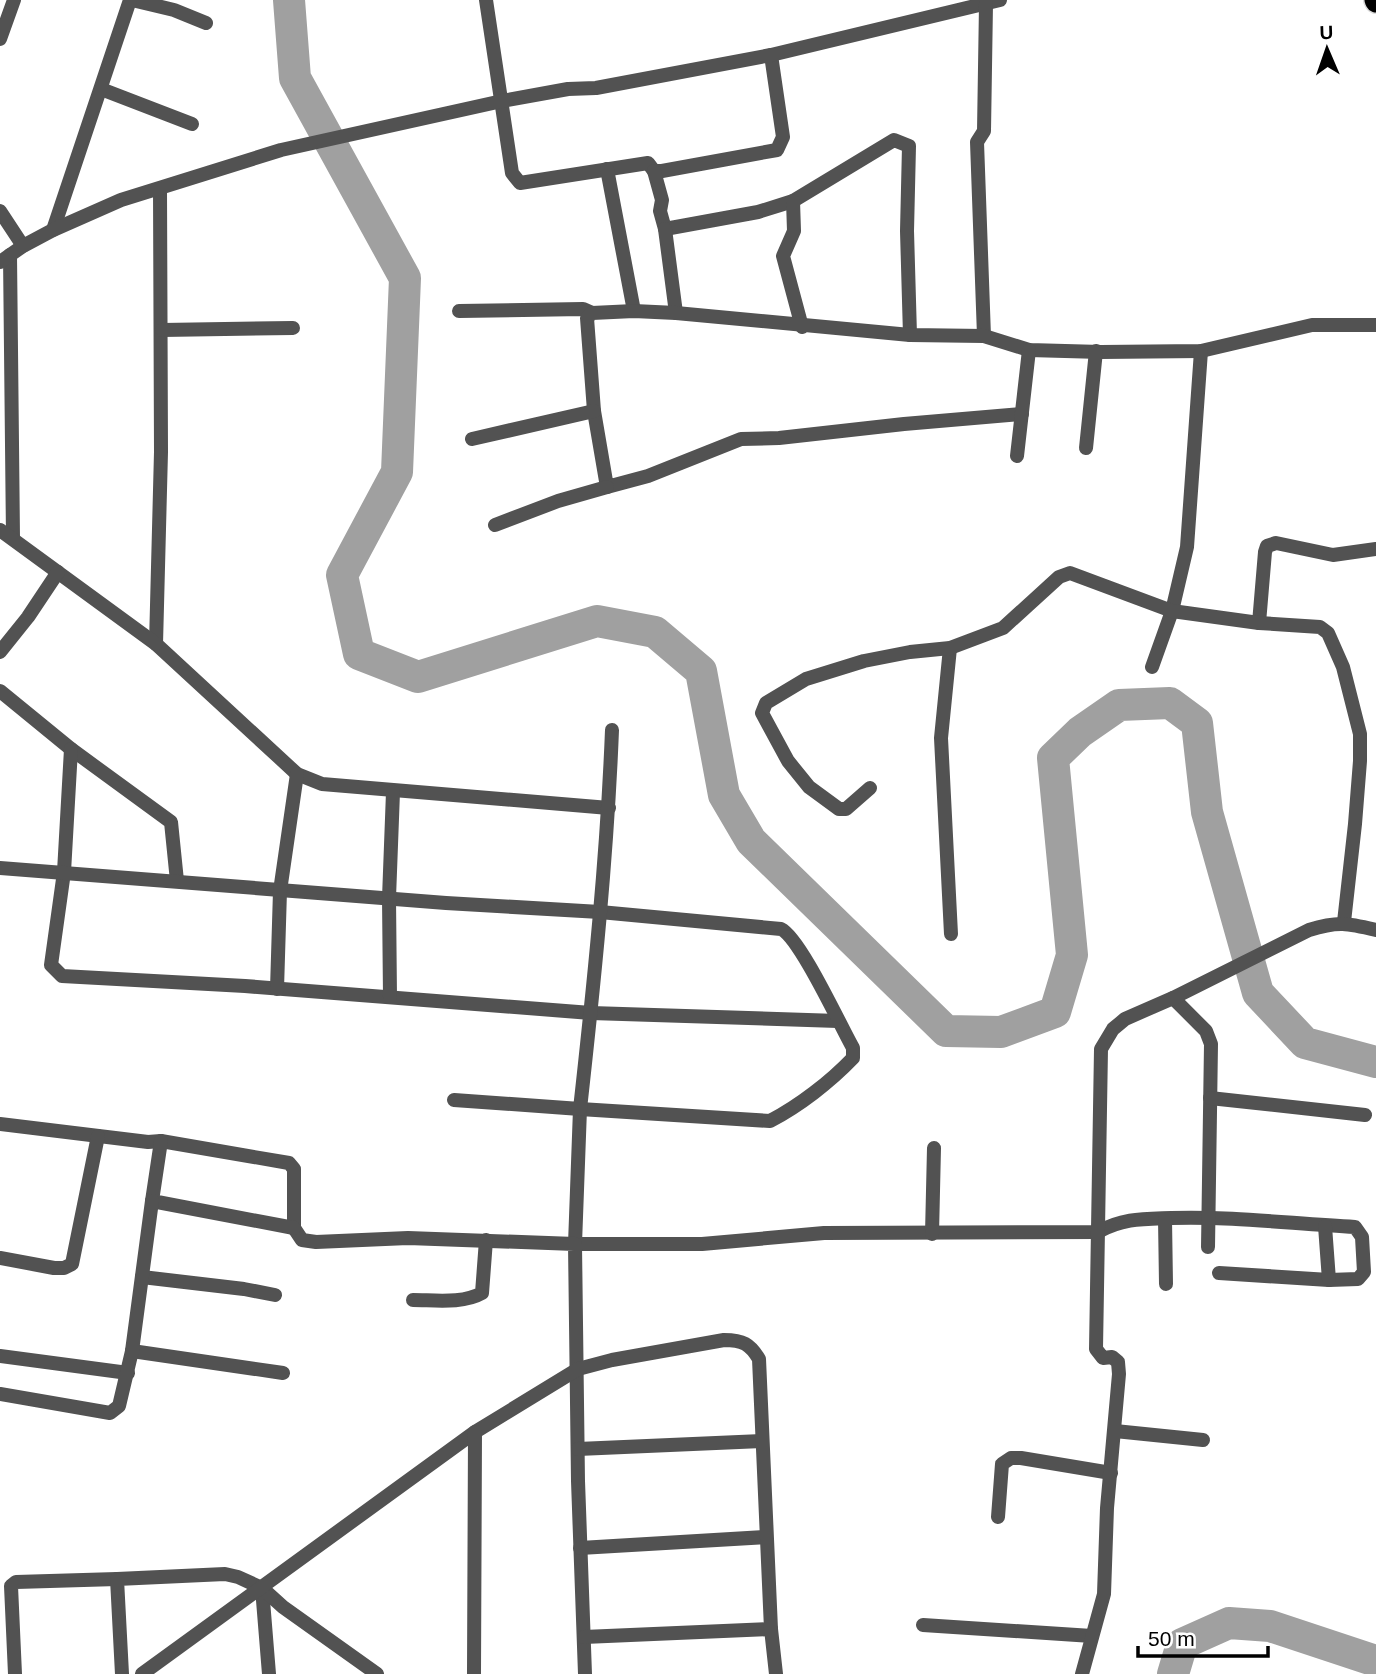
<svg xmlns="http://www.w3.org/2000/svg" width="1376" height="1674" font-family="Arial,sans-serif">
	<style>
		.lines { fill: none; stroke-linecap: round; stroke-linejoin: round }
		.river { stroke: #a0a0a0; stroke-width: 32 }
		.highway-casing { stroke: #dbdbdb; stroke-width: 24 }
		.street { stroke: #525252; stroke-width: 14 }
		.highway { stroke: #000; stroke-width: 21 }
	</style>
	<rect width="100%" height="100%" fill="#fff"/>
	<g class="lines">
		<g class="river">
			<polyline points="289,0 295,78 405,278 397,472 342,575 359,654 418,677 597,621 655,632 701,671 724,795 751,841 946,1031 1001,1032 1055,1012 1072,955 1053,758 1080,732 1119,705 1170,703 1197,723 1207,812 1258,993 1305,1043 1376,1062"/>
			<polyline points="1173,1674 1182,1644 1229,1623 1270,1626 1376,1661"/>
		</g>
		<defs>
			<polyline id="highway" points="1375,0 1376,2"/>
		</defs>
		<use href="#highway" class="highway-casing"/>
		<g class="street">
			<polyline points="132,0 174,10 206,23"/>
			<polyline points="486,0 512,173 520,183 648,163 654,171 662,171 777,150 783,137 771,55"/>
			<polyline points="0,39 14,0"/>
			<polyline points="101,89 192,124"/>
			<polyline points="607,169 634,311"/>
			<polyline points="654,171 662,200 660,211 665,229 758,212 793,201 894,140 909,146 907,231 910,335"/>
			<polyline points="160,189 161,452 156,644 297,774 322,784 609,808"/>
			<polyline points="793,201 794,231 783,256 802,327"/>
			<polyline points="0,211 23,246"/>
			<polyline points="665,229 676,313"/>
			<polyline points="53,230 130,0"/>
			<polyline points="10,255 13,538"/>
			<polyline points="0,262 23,246 53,230 121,200 281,150 502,101 568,89 596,88 771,55 1000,0"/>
			<polyline points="459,311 583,309 592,313"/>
			<polyline points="162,330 293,328"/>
			<polyline points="984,336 977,142 984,131 986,4"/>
			<polyline points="1022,414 904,424 779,438 741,439 648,476 607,487 594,411 587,318 592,313 634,311 676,313 910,335 984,336 1029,350 1101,352 1201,351 1312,325 1376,325"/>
			<polyline points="472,439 594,411"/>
			<polyline points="1086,448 1096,351"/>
			<polyline points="1017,456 1029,350"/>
			<polyline points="495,525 558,501 607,487"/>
			<polyline points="0,530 156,644"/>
			<polyline points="1259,623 1265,552 1267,546 1276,543 1333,555 1376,549"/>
			<polyline points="950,648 941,738 951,934"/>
			<polyline points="0,652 28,617 58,572"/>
			<polyline points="1152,667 1172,611 1187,547 1201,351"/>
			<polyline points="0,691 71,749 171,822 177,881"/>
			<polyline points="71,749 64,872 51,965 62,976 245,986 591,1013 838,1021"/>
			<polyline points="870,788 846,809 839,809 809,787 788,761 762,713 766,703 806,679 864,661 910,652 950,648 1003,628 1059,577 1070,573 1172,611 1259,623 1320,627 1328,633 1343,667 1360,734 1360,761 1355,824 1344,922"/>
			<path d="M0 868 446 903 600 912 781 929C800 938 840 1025 853 1048V1058C830 1082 799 1106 770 1121L580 1109 575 1244H702L824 1233 1098 1232C1123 1218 1144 1219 1171 1218 1233 1216 1293 1224 1355 1227L1362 1237 1364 1272 1358 1279 1329 1280 1219 1273"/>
			<polyline points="277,989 280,891 297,774"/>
			<polyline points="390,997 389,898 393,792"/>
			<polyline points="1173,998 1206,1031 1211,1044 1208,1247"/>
			<polyline points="1210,1098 1365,1115"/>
			<path d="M454 1100 580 1109C594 983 607 857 612 730"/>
			<polyline points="0,1124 148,1142 161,1141 289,1163 294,1169 294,1228 302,1240 316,1242 408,1238 575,1244 578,1481 585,1674"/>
			<polyline points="161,1141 152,1201 294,1228"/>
			<polyline points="1165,1219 1166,1284"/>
			<polyline points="1325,1226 1329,1280"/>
			<polyline points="932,1234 934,1148"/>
			<polyline points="0,1258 54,1268 64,1268 72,1264 98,1136"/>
			<polyline points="142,1277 244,1289 275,1295"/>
			<path d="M413 1300C434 1300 463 1304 482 1293L486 1240"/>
			<polyline points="132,1351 283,1373"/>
			<polyline points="0,1356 128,1373"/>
			<polyline points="0,1394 110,1413 119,1406 132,1351 152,1201"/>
			<polyline points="1115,1431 1203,1440"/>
			<polyline points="578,1449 762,1441"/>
			<polyline points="998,1517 1002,1464 1011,1458 1021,1458 1111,1473"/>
			<polyline points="580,1548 766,1537"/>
			<polyline points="262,1588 269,1674"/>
			<polyline points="923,1625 1092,1636"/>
			<polyline points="584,1637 771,1629"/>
			<polyline points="15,1674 11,1586 16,1582 117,1579"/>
			<polyline points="122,1674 117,1579 225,1574 238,1577 262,1588 283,1607 377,1674"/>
			<path d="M142 1674 475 1432 578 1369 612 1360 724 1340C743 1340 750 1344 759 1359L771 1629 776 1674"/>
			<polyline points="474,1674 475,1432"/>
			<path d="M1082 1674 1104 1594 1107 1508 1119 1374 1118 1362 1112 1357 1103 1358 1096 1349 1101 1049 1113 1029 1125 1019 1173 998 1309 930C1338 921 1347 923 1376 930"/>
		</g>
		<use href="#highway" class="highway"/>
	</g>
	<g transform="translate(1327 49) rotate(358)" stroke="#ffffff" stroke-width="5" paint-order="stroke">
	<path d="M0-5L12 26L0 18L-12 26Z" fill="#000000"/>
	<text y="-10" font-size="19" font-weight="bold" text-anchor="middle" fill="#000000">U</text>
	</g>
	<path d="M1138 1646v10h130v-10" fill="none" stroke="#000000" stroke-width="3.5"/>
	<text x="1148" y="1646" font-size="21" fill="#000000" stroke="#ffffff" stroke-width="5" paint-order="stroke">50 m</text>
</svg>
